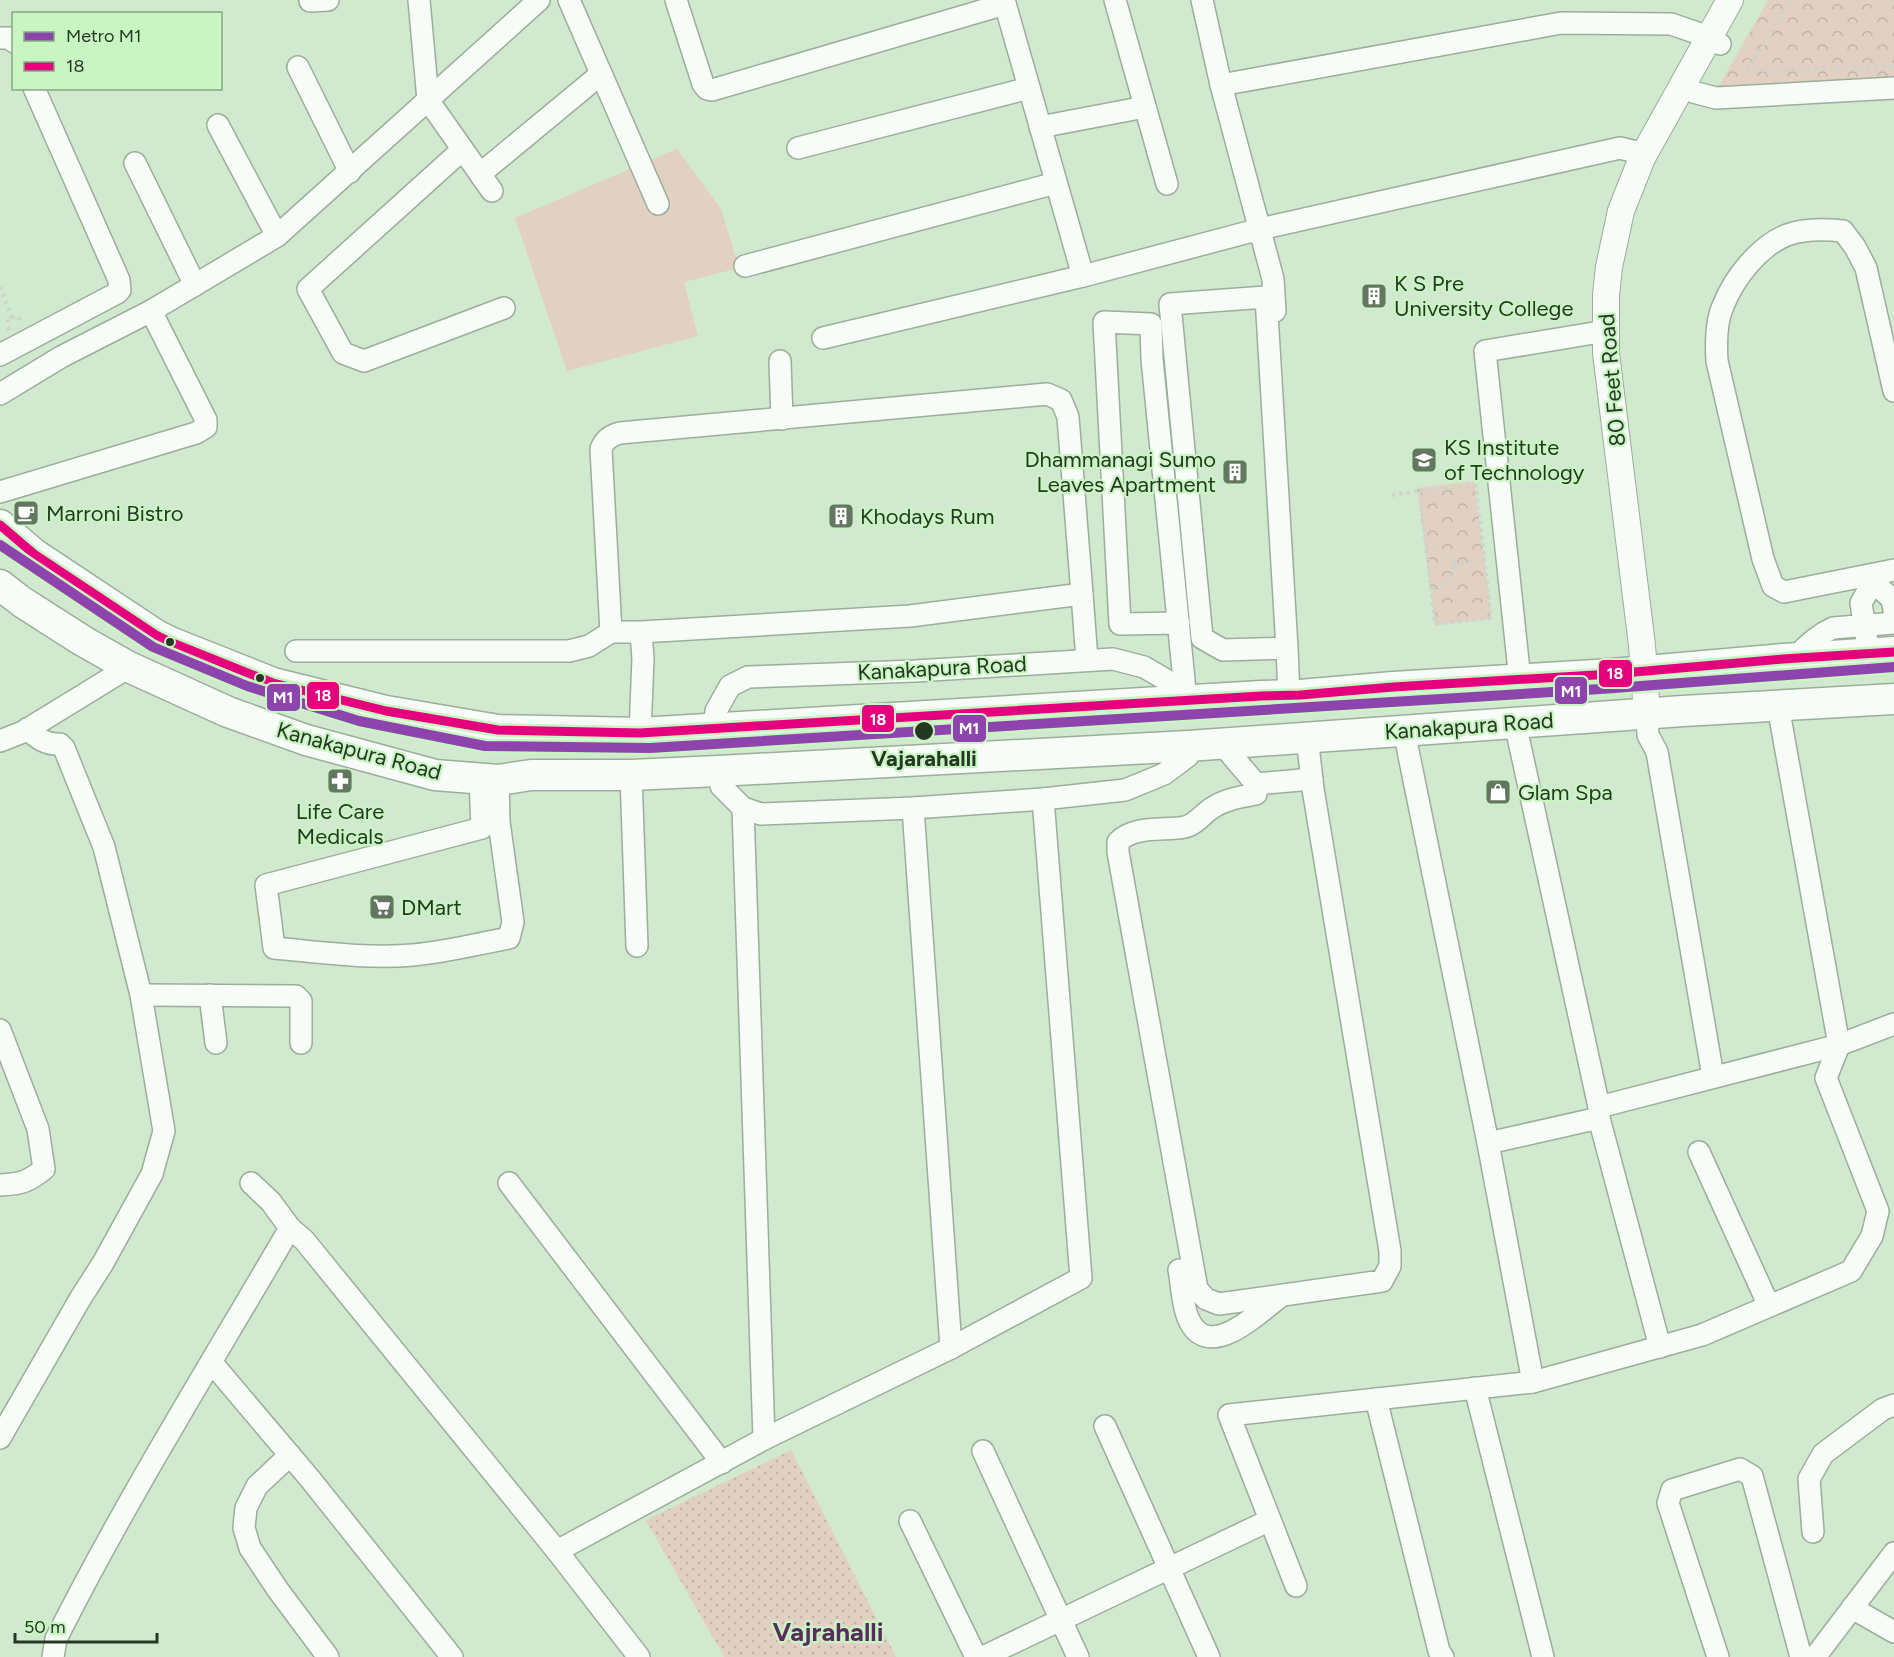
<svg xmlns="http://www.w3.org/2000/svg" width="1894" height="1657" font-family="Figtree,sans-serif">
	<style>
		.grass { fill: url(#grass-dots) }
		.park { fill: url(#park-crowns) }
		.pitch { fill: #e2d0c3 }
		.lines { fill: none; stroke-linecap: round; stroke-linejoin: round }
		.minor-casing { stroke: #9bae99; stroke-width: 24 }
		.major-casing { stroke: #9bae99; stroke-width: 28 }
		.highway-casing { stroke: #9bae99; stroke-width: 33 }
		.path { stroke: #cdd4cb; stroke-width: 4; stroke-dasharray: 3 4.5; stroke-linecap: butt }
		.minor { stroke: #f8fcf8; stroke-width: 21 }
		.major { stroke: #f8fcf8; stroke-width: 26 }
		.highway { stroke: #f8fcf8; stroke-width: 30 }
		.bus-1-casing { stroke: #c8f5c2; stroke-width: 14 }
		.bus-1 { stroke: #e5007d; stroke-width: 9 }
		.metro-1-casing { stroke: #c8f5c2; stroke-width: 15 }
		.metro-1 { stroke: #8e44ad; stroke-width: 10 }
		.bus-dot { fill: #263824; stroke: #c8f5c2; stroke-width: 2 }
		.labels { text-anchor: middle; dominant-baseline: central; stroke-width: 4.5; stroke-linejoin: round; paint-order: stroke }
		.poi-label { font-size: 22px; fill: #263824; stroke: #c8f5c2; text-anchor: start }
		.street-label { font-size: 22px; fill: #263824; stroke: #c8f5c2 }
		.stop-label { font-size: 22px; font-weight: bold; fill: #263824; stroke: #c8f5c2 }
		.quarter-label { font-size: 26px; font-weight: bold; fill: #592c60; stroke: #c8f5c2 }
		.line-badge { stroke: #c8f5c2; stroke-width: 2 }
		.badge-label { font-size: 16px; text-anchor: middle; font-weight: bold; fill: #fff }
	</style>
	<defs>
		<pattern id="grass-dots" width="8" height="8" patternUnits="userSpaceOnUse" patternTransform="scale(1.5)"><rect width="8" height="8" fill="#e2d0c3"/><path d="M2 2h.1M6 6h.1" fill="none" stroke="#c2b3a7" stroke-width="1.8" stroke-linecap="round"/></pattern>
		<pattern id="park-crowns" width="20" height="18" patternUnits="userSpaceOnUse" patternTransform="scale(1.5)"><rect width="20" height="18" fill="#e2d0c3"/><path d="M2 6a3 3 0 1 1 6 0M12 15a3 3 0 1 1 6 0" fill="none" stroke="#c2b3a7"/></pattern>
	</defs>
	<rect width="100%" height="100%" fill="#d1e9ce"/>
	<polygon class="grass" points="791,1450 896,1657 724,1657 646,1520"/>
	<g class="park">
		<polygon points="1768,0 1894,0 1894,79 1718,87"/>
		<polygon points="1474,481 1492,619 1435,625 1417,488"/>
	</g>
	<polygon class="pitch" points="677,149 721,209 739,268 684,282 698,336 567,371 515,218"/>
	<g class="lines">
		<defs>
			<g id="minor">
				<polyline points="419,0 428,100 492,191"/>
				<polyline points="569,0 658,204"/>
				<polyline points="676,0 703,84 707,89 712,90 1005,4"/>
				<polyline points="1004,0 1083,276 1260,229 1620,148 1644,154"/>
				<polyline points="1115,0 1167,184"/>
				<polyline points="1202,0 1221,85 1273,279 1275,311"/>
				<polyline points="310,1 328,0"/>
				<polyline points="0,38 9,38 14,42"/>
				<polyline points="298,67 350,172"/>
				<polyline points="1221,85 1561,23 1671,24 1709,37 1720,44"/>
				<polyline points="1693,92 1716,98 1894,88"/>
				<polyline points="218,125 277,236"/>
				<polyline points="1040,127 1145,107"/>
				<polyline points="798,148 1029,88"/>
				<polyline points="462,150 308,289 343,353 364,361 504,308"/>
				<polyline points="135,163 195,285"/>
				<polyline points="480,174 601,74"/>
				<polyline points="745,266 1056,183"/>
				<polyline points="823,338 1083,276"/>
				<polyline points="0,355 117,293 120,290 119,280 34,88"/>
				<polyline points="780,361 782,419"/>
				<path d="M1894 391 1866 268 1855 247 1843 231C1825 229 1805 228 1787 235 1759 246 1734 278 1723 306 1716 321 1716 344 1717 361L1763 559 1773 586 1784 592 1894 570"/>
				<polyline points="0,394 61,357 151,311 277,236 539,0"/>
				<polyline points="0,492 196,433 206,427 206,420 151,311"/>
				<polyline points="1082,594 1087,660"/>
				<polyline points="1179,623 1120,624 1104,322 1151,324 1152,359 1184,680 1185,691"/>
				<polyline points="1287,648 1223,650 1202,638 1170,304 1266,297 1287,648 1289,696"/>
				<polyline points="296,651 569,651 589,646 611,632"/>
				<polyline points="1869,654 1861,603 1873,582 1892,599 1894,610"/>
				<path d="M1794 658C1806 647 1817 635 1833 628L1894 623"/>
				<polyline points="1520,680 1485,351 1606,331"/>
				<polyline points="1778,706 1839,1045 1894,1024"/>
				<polyline points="1647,714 1648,735 1657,752 1713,1076"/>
				<polyline points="1515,723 1599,1107 1839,1045"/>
				<polyline points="714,728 716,711 730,686 748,677 915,671 1113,659 1144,667 1185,691 1189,700"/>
				<path d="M640 733 643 659 641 632H611L601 449C605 439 610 436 620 433L1047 394 1061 400 1068 417 1082 594 910 616 641 632"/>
				<polyline points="0,741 23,732 129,667"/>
				<path d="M1222 744 1256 784V794C1240 797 1226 799 1212 808 1204 813 1195 825 1185 827 1164 831 1134 825 1118 842V852L1197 1289 1206 1299 1219 1304 1382 1281 1390 1266V1251L1313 789 1307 737"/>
				<polyline points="718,771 721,786 743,808 761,814 913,808 1043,799 1125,790 1164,774 1188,756 1188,746"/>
				<polyline points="631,775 637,946"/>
				<path d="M480 778 482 828 266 885 274 948C319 952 367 959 413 955 446 952 477 944 509 938L513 922 499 822 498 780"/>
				<polyline points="1256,784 1312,779"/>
				<polyline points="743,808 764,1439"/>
				<polyline points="913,808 951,1348"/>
				<polyline points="141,995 296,996 301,1001 301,1043"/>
				<polyline points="210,995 216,1043"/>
				<path d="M0 1030 38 1129 44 1169C28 1182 21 1184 0 1185"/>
				<polyline points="1599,1107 1599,1118 1660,1347"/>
				<polyline points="1488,1143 1599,1118"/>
				<polyline points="1699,1152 1769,1306"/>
				<polyline points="251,1183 271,1202 290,1228"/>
				<polyline points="509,1183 722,1463"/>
				<path d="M1179 1270C1182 1285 1182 1306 1189 1320 1209 1363 1259 1312 1281 1296"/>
				<polyline points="212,1363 311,1480 452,1657"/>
				<polyline points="1533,1382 1702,1335 1851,1271 1872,1236 1878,1211 1826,1078 1839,1045"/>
				<polyline points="1475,1388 1543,1657"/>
				<polyline points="1376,1399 1439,1651 1443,1657"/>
				<polyline points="1105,1426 1209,1657"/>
				<path d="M0 1438 80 1299 103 1263 152 1174 164 1131 141 995 104 847 64 748 60 744C46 745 37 738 27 729"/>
				<polyline points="983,1451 1078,1657"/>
				<polyline points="290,1455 257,1486 246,1508 244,1528 250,1548 278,1590 328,1657"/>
				<polyline points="910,1521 976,1657"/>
				<polyline points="1813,1532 1809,1479 1823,1454 1883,1409 1894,1405"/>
				<polyline points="557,1551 764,1439 951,1348 1081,1278 1043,799"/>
				<polyline points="1296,1586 1229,1415 1533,1382 1488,1143 1404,731"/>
				<polyline points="1852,1608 1894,1632"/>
				<path d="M53 1657 56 1639C127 1498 211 1364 290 1228L304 1240 557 1551 639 1657"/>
				<polyline points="983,1657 1270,1520"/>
				<polyline points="1718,1657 1668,1503 1672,1490 1740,1469 1752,1476 1801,1657"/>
				<polyline points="1815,1657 1894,1553"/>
			</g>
			<polyline id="major" points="1647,714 1642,645 1606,353 1606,295 1609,267 1621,211 1642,158 1730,0"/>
			<g id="highway">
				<polyline points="0,525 34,554 156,635 170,642 273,683 386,711 498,730 640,733 1261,696 1300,695 1393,687 1612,674 1783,659 1894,652"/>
				<polyline points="0,585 22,602 83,641 129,667 228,712 306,740 435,775 498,780 531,775 631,775 718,771 1188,746 1683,711 1894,699"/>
			</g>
		</defs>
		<use href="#minor" class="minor-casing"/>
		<use href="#major" class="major-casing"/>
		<use href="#highway" class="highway-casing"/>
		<g class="path">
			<polyline points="1887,0 1894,2"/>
			<polyline points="1747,71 1894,66"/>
			<polyline points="1747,71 1791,0"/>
			<polyline points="0,287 12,318"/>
			<polyline points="12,318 17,316 22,323"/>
			<polyline points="9,330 8,321 12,318"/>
			<polyline points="1392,495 1420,491 1476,486 1491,618 1435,624 1420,491"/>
			<path d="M1426 547C1460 549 1464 580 1431 589"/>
			<polyline points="1454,565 1486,559"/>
		</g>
		<use href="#minor" class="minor"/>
		<use href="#major" class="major"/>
		<use href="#highway" class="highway"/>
		<defs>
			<polyline id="bus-1" points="0,525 34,554 156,635 170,642 273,683 386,711 498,730 640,733 1261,696 1300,695 1393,687 1612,674 1783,659 1894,652"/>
		</defs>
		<use href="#bus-1" class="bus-1-casing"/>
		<use href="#bus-1" class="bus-1"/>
		<defs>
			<polyline id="metro-1" points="0,545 153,647 247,686 359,721 485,746 650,748 1601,689 1894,667"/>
		</defs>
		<use href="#metro-1" class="metro-1-casing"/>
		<use href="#metro-1" class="metro-1"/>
	</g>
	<defs>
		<symbol id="building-square" viewBox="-11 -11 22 22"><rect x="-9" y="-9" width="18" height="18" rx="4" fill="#627660" stroke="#c8f5c2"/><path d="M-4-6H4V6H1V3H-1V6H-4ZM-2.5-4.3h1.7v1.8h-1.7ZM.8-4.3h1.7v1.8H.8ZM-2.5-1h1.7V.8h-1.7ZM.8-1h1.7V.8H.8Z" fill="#fff"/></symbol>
		<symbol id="university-square" viewBox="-11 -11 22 22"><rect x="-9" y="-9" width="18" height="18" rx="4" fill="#627660" stroke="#c8f5c2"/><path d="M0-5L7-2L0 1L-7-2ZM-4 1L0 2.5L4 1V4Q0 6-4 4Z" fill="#fff"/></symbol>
		<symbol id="cafe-square" viewBox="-11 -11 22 22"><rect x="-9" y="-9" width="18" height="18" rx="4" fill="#627660" stroke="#c8f5c2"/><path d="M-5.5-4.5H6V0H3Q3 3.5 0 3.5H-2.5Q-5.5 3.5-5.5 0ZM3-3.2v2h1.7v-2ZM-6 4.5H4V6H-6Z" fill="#fff"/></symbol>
		<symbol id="pharmacy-square" viewBox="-11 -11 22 22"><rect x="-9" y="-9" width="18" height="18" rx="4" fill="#627660" stroke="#c8f5c2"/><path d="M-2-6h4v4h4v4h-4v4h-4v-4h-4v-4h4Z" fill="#fff"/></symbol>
		<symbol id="shop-square" viewBox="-11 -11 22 22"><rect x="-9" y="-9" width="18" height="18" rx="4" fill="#627660" stroke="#c8f5c2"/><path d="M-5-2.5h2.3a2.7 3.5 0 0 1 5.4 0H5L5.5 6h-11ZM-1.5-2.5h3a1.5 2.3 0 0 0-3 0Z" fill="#fff"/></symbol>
		<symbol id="supermarket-square" viewBox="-11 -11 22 22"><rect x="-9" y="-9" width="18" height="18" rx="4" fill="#627660" stroke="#c8f5c2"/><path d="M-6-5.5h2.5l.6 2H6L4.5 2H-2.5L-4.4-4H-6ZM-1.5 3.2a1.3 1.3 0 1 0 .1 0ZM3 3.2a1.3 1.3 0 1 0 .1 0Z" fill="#fff"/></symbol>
	</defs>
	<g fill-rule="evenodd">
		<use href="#building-square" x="1359" y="281" width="30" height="30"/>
		<use href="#university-square" x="1409" y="445" width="30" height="30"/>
		<use href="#building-square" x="1220" y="457" width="30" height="30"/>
		<use href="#cafe-square" x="11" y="498" width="30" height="30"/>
		<use href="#building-square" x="826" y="501" width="30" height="30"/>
		<use href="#pharmacy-square" x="325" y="766" width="30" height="30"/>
		<use href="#shop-square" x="1483" y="777" width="30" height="30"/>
		<use href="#supermarket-square" x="367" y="892" width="30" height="30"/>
	</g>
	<g class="bus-dot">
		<circle cx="170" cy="642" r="5"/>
		<circle cx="260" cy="678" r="5"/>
		<circle cx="924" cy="731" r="10"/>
	</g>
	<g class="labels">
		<g class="poi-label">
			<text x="1394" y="283">K S Pre<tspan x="1394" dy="25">University College</tspan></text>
			<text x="1444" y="447">KS Institute<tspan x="1444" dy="25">of Technology</tspan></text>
			<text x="1216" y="459" text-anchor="end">Dhammanagi Sumo<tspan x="1216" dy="25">Leaves Apartment</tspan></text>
			<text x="46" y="513">Marroni Bistro</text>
			<text x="860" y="516">Khodays Rum</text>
			<text x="1518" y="792">Glam Spa</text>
			<text x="340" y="811" text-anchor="middle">Life Care<tspan x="340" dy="25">Medicals</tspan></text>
			<text x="401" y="907">DMart</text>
		</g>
		<g class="street-label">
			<text transform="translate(1612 380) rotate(-95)">80 Feet Road</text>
			<text transform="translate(942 668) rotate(-3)">Kanakapura Road</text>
			<text transform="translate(1469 726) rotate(-4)">Kanakapura Road</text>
			<text transform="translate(359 751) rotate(15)">Kanakapura Road</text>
		</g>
		<g class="stop-label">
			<text x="924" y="758">Vajarahalli</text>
		</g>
		<g class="quarter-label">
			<text x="828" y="1632">Vajrahalli</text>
		</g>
	</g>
	<g class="line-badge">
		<rect x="1598" y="659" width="35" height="29" rx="6" fill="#e5007d"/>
		<rect x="1554" y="676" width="34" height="29" rx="6" fill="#8e44ad"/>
		<rect x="306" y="681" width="34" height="29" rx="6" fill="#e5007d"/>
		<rect x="266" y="683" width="35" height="29" rx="6" fill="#8e44ad"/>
		<rect x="861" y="704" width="34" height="29" rx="6" fill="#e5007d"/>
		<rect x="952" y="714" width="35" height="29" rx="6" fill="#8e44ad"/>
	</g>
	<g class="badge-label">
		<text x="1615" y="679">18</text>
		<text x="1571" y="697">M1</text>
		<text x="323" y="701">18</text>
		<text x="283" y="703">M1</text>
		<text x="878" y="725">18</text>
		<text x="969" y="734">M1</text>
	</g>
	<rect x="12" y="12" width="210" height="78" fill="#c8f5c2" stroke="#87a983" stroke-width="1.5"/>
	<rect x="24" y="32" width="30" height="9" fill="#8e44ad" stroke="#87a983" stroke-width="1.5"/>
	<text x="66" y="42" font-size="18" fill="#263824">Metro M1</text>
	<rect x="24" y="62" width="30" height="9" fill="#e5007d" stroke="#87a983" stroke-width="1.5"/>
	<text x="66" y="72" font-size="18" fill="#263824">18</text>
	<path d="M15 1633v9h142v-9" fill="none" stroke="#263824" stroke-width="3"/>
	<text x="24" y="1633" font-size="18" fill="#263824" stroke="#c8f5c2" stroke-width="4.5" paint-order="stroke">50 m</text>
</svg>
